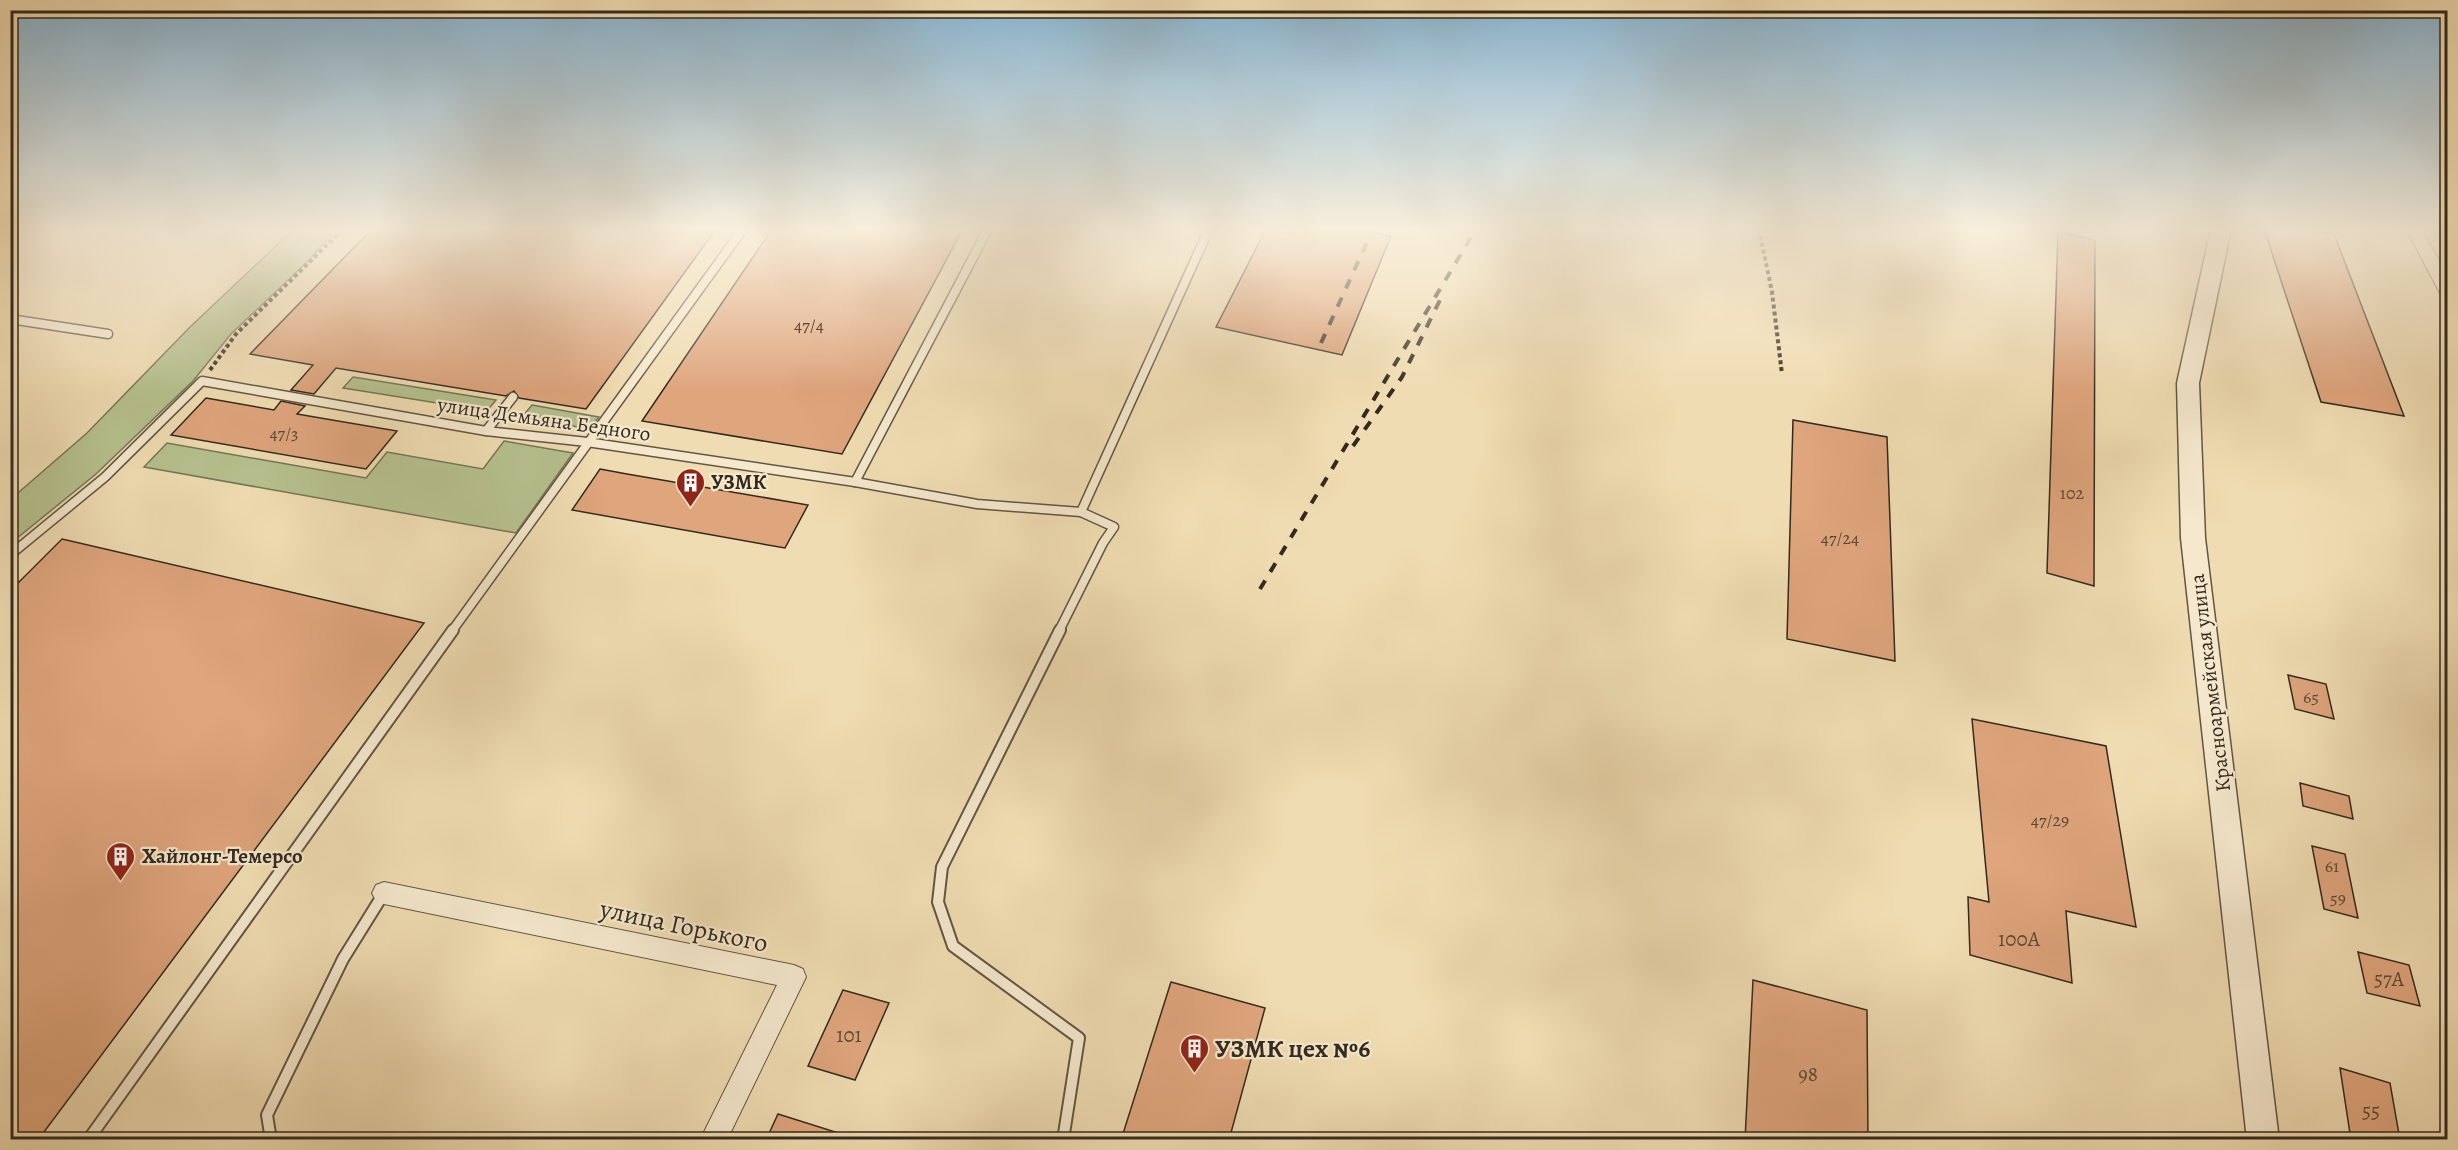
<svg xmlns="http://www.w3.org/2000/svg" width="2458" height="1150" font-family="Alegreya,serif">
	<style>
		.green { fill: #b6c18f; stroke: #747657; stroke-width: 1.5 }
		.building { fill: #dfa57d; stroke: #332a1f; stroke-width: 1.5 }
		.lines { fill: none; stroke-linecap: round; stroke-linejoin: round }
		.service-far1-casing { stroke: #625644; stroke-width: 11 }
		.service-casing { stroke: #625644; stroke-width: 14 }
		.minor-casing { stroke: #625644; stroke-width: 2 }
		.tertiary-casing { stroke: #625644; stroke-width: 3 }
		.path { stroke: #332a1f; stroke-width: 4; stroke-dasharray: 4 3; stroke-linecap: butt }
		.service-far1 { stroke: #f5e8cd; stroke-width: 8 }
		.service { stroke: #f5e8cd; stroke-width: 10 }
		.minor { fill: #f5e8cd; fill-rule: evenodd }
		.tertiary { fill: #f5e8cd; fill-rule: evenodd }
		.rail { stroke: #332a1f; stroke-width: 4; stroke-dasharray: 10 10; stroke-linecap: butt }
		.labels { text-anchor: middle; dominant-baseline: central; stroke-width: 4.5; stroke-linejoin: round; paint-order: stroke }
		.number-label { font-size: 18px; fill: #5e4936 }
		.street-label { font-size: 21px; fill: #332a1f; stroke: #f5e8cd }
		.poi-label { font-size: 21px; font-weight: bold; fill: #332a1f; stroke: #f5e8cd; text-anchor: start }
		.near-number-label { font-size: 21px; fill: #5e4936 }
		.near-street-label { font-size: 26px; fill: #332a1f; stroke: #f5e8cd }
		.near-poi-label { font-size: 26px; font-weight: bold; fill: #332a1f; stroke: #f5e8cd; text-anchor: start }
	</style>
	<rect width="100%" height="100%" fill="#f0dcb2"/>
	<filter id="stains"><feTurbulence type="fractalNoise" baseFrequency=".00333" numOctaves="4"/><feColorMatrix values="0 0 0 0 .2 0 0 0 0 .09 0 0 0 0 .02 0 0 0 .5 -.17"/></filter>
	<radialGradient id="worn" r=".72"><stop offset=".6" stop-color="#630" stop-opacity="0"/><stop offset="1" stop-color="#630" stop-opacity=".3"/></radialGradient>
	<g class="green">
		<polygon points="294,229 337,229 307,262 231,334 193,381 96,474 11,543 11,499 87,433 189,328"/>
		<polygon points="353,377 496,400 487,411 343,388"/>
		<polygon points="532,405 599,417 589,429 522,417"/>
		<polygon points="504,441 573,453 516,533 144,467 167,443 366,478 387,452 483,469"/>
	</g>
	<g class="building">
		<polygon points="372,229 716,229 586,409 519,398 514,391 506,396 336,368 314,394 291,390 313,365 250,354"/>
		<polygon points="772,229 963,229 842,454 642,421"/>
		<polygon points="1266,229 1294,234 1296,229 1355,229 1391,236 1342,355 1216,327"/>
		<polygon points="2264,229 2301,229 2334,234 2404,416 2321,402"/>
		<polygon points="2058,232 2095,240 2094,586 2047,573"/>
		<polygon points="206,398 274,410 281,401 305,406 297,414 397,431 366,469 171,435"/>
		<polygon points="1793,420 1887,437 1895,661 1787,639"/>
		<polygon points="600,469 627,474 808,505 785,548 572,510"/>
		<polygon points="62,539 424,623 38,1140 10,1140 10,591"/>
		<polygon points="2288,675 2326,684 2334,719 2295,709"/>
		<polygon points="1972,719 2106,746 2136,927 2066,911 2072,983 1970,955 1968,897 1989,902"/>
		<polygon points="2300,783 2349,796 2353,819 2303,806"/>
		<polygon points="2312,846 2345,854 2358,918 2324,909"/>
		<polygon points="2358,952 2409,965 2420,1006 2367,993"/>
		<polygon points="1753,980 1867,1010 1868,1140 1745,1140"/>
		<polygon points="1171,982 1265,1008 1229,1140 1121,1140"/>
		<polygon points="843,990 889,1003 855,1080 808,1066"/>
		<polygon points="2340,1068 2390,1083 2400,1140 2351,1140"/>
		<polygon points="778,1114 848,1136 848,1140 766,1140"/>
	</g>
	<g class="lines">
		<defs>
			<g id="service-far1">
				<polyline points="10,319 108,334"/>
				<polyline points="486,431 513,397"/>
				<polyline points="855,482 977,504 1081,512"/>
				<polyline points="10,555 105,477 202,381 486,431 587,442 855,482 988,229"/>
				<polyline points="452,631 743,229"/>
				<polyline points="1059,631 1103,543 1114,527 1081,512 1209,229"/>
			</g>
			<g id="service">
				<polyline points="1060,630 942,867 938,902 953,946 1079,1038 1063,1140"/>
				<polyline points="88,1140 453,630"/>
				<polyline points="271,1140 267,1115 343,959 384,893"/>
			</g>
			<g id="minor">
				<polygon points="2406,229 2422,229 2448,277 2448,298 2440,293"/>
				<polygon points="384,882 794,965 803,969 806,977 727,1140 700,1140 777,985 384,904 376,901 372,893 376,885"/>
			</g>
			<polygon id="tertiary" points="2211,229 2231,229 2199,383 2205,538 2279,1140 2247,1140 2181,538 2177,383"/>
		</defs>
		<use href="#service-far1" class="service-far1-casing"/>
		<use href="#service" class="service-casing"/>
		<use href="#minor" class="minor-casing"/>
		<use href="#tertiary" class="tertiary-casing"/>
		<g class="path">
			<polyline points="1759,229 1772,292 1782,374"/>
			<polyline points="210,370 236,334 343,229"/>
		</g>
		<use href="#service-far1" class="service-far1"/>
		<use href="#service" class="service"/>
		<use href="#minor" class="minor"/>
		<use href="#tertiary" class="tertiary"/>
		<g class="rail">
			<polyline points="1321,343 1373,229"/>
			<polyline points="1353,446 1402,377 1440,300"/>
			<polyline points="1260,589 1476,229"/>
		</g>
	</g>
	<linearGradient id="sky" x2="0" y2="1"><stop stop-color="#89b6d3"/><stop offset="0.59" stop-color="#f8efdc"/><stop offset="1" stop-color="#f8efdc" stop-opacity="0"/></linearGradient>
	<rect width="2458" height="390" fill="url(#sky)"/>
	<defs>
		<symbol id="building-pin" viewBox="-11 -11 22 30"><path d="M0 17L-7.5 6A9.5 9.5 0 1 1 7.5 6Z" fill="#8f2418" stroke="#f5e8cd"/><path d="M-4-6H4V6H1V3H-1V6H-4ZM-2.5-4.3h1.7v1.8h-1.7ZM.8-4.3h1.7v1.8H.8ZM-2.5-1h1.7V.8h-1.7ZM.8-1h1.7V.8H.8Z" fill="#fff"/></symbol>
	</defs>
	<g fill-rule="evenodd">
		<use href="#building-pin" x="674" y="466" width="33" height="45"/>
		<use href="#building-pin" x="104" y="840" width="33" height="45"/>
		<use href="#building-pin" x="1178" y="1032" width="33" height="45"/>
	</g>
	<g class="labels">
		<g class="number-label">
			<text x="809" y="325">47/4</text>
			<text x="284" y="433">47/3</text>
			<text x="2072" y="493">102</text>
			<text x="1840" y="538">47/24</text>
			<text x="2311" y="697">65</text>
			<text x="2050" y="820">47/29</text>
			<text x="2332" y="866">61</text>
			<text x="2338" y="898">59</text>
		</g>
		<g class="street-label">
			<text transform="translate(544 419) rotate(8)">улица Демьяна Бедного</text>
			<text transform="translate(2210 683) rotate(-97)">Красноармейская улица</text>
		</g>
		<g class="poi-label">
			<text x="711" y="482">УЗМК</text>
			<text x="142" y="856">Хайлонг-Темерсо</text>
		</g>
		<g class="near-number-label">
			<text x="2019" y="939">100А</text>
			<text x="2389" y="979">57А</text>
			<text x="849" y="1035">101</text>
			<text x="1808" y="1074">98</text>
			<text x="2371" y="1111">55</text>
		</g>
		<g class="near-street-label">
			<text transform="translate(684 926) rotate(12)">улица Горького</text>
		</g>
		<g class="near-poi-label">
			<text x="1215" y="1048">УЗМК цех №6</text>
		</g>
	</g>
	<rect width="2458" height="1150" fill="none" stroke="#f0dcb2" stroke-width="36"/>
	<rect x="12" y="12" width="2434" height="1126" fill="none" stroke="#332a1f" stroke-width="3"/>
	<rect x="18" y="18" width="2422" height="1114" fill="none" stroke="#332a1f" stroke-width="1.5"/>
	<rect width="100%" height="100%" filter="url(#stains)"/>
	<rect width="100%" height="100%" fill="url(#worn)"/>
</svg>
